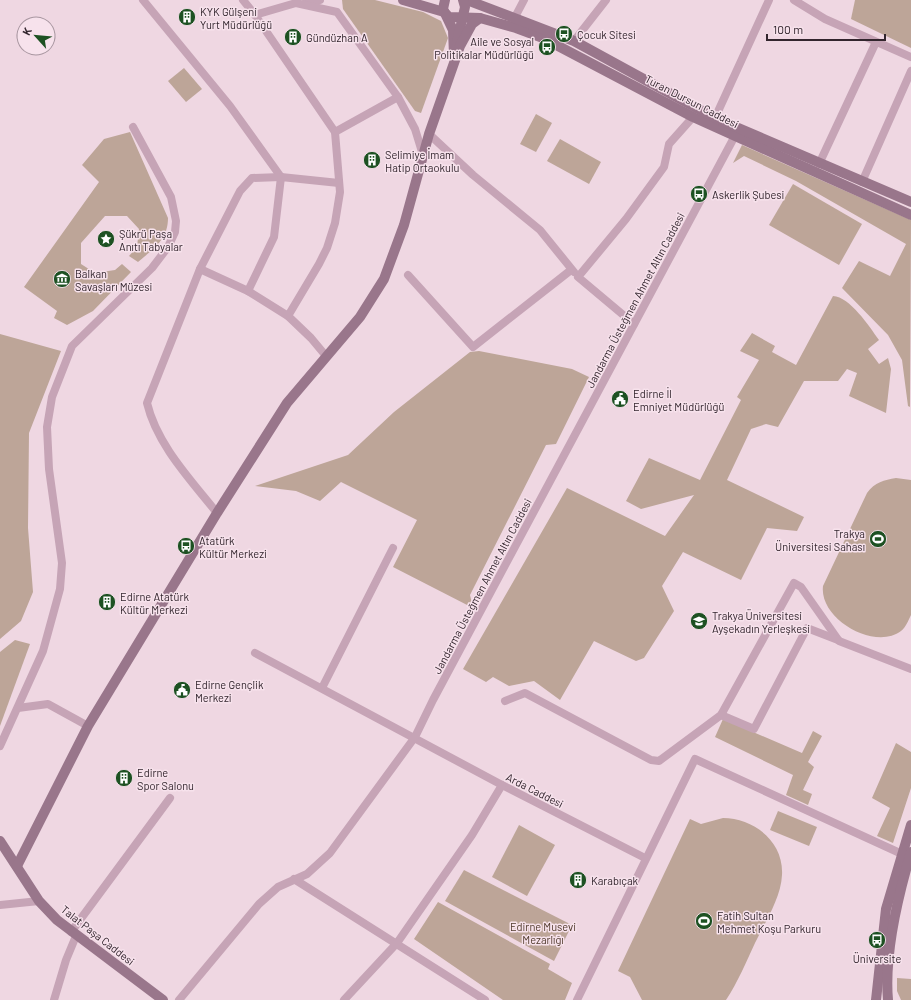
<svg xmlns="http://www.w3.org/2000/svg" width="911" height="1000" font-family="Barlow,sans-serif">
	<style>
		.green { fill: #bda598 }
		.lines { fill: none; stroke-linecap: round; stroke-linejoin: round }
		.street { stroke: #c6a4b6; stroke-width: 8 }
		.secondary { stroke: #99768b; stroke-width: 10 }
		.labels { text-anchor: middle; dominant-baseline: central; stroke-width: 3; stroke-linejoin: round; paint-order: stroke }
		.poi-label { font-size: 11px; fill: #32252d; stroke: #f7e2ec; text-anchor: start }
		.street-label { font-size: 11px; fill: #32252d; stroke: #f7e2ec }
		.park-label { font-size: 11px; fill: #4e382a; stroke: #f7e2ec }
	</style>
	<rect width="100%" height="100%" fill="#efd7e2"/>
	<g class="green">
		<polygon points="342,0 375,0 423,12 441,21 448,38 421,113 415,111 343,9"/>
		<polygon points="855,0 911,0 911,48 851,19"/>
		<polygon points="184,68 202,89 186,102 168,81"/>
		<polygon points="536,114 552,123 536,152 520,144"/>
		<path d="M130 132 168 218C168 240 153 249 138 262L129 256 137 247 139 229 127 216H105L81 243V264L95 273 115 270 122 264 131 272 93 311 67 325 54 318 57 311 24 287 99 182 82 165 104 139Z"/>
		<polygon points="560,139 601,162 589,184 547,161"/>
		<polygon points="742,145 911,220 910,407 908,406 902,360 888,335 842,288 859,261 890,276 906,244 796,181 744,156 733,163"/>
		<polygon points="793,184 862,224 839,265 769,225"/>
		<path d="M833 296C850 297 869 326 879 340L868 349 879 364 888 358 891 369 886 413 849 396 857 373 847 369 838 381H804L778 427 766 424 751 429 727 480 804 517 797 531 767 528 741 580 683 552 662 586 674 611 644 658 636 661 594 641 560 700 534 681 509 686 493 677 486 682 463 669 567 488 665 536 694 495 641 509 626 501 649 458 700 480 741 400 737 397 759 360 740 351 752 333 775 346 772 352 796 365Z"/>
		<polygon points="0,334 61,351 29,433 28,528 33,592 21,621 0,639"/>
		<polygon points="479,351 572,369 589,377 556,444 546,445 470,595 473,608 393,567 417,520 341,482 320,501 296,491 255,486 348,455 394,412 470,352"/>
		<path d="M896 478 911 480V615C908 621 906 627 901 631 875 651 819 619 823 586L867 493C875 482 884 480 896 478Z"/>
		<polygon points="15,640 30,644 0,726 0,652"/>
		<polygon points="723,719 802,753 813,731 822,736 808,762 814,767 803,790 812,794 808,805 786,795 793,775 715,737"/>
		<polygon points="896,743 911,752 911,788 893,843 877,836 890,808 872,798"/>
		<polygon points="778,811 817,827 809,846 770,830"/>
		<path d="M723 818C753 818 784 841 782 875 781 898 765 922 755 943 746 962 738 982 726 1000H642L630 977 618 971 690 819 701 824Z"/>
		<polygon points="519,825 555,845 527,896 492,877"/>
		<polygon points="464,870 572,925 554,961 445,901"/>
		<polygon points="438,902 550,964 548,969 572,983 565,1000 503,1000 414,939"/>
		<polygon points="897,978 911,979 911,1000 901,1000 897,991"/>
	</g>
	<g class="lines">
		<g class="street">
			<polyline points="143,0 230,106 281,177"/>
			<polyline points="243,0 255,15"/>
			<polyline points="794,0 825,19 911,57"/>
			<polyline points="306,2 320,0"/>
			<polyline points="515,17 524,0"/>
			<polyline points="574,41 606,0"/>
			<polyline points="715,118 769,0"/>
			<polyline points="335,132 255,15 296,3 337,12 398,97"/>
			<polyline points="429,134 473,175 540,230 574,272"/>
			<polyline points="819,164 876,42"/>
			<polyline points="862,182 911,71"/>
			<polyline points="200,269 248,291"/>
			<polyline points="408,275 473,347 571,270"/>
			<polyline points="288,316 319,264 327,248 335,223 340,192 335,132 398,97 415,129 423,155"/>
			<polyline points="634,324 578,277 626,219 664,167 669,144 693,117"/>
			<polyline points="326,356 311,338 288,316 248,291 274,237 281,177 339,183"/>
			<path d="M217 513C191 480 157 445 147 403L200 269 240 191 252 178 281 177"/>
			<polyline points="255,653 502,785 645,858"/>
			<polyline points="322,688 393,548"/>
			<polyline points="505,701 525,693 651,760 659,761 721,715 794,583 801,587 839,641 911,669"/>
			<polyline points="18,708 48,704 88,726"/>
			<polyline points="721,715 754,729 807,628 838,640"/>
			<polyline points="0,746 43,651 60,589 62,563 49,469 47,427 52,397 72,346 152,268 168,247 175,232 176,221 171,197 133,127"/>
			<polyline points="294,879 485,1000"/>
			<polyline points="0,905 39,901"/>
			<polyline points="71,932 170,798"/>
			<polyline points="54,1000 66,960 76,936"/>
			<polyline points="179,1000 259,904 278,887 307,874 330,853 415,737 433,700 737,132"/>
			<polyline points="344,1000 397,943 472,835 502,785"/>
			<polyline points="577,1000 695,759 902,854"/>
		</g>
		<g class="secondary">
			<polyline points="403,0 444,12 449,17 480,18 516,28 543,38 693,117 911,215"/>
			<polyline points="445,0 443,9 453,30 454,55"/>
			<polyline points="467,0 574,41 715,118 911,202"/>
			<polyline points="457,42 465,7 463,0"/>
			<polyline points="0,841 39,901 57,920 163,1000"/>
			<polyline points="17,866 88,726 217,513 287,403 360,317 384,279 404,225 429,134 460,46 472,24 480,18"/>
			<polyline points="876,1000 886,909 911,825"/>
			<path d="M888 1000C884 954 898 896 911 852"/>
		</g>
	</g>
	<defs>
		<symbol id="building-disc" viewBox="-11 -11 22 22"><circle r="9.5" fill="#1d5122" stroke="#f7e2ec"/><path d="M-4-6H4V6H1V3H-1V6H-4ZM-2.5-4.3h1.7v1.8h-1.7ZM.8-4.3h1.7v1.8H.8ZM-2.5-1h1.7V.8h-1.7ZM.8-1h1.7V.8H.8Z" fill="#fff"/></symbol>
		<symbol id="bus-disc" viewBox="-11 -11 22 22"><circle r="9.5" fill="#1d5122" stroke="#f7e2ec"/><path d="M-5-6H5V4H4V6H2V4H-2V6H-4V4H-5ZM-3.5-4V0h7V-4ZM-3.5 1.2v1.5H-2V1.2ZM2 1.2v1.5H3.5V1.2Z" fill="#fff"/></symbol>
		<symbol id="sight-disc" viewBox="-11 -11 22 22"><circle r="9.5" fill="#1d5122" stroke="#f7e2ec"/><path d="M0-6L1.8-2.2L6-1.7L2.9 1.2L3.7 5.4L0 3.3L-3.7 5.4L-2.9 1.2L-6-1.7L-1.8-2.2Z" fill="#fff"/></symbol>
		<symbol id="museum-disc" viewBox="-11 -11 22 22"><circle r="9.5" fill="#1d5122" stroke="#f7e2ec"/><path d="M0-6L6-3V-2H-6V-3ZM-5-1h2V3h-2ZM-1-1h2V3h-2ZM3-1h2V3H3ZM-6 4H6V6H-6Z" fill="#fff"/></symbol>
		<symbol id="civic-disc" viewBox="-11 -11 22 22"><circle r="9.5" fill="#1d5122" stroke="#f7e2ec"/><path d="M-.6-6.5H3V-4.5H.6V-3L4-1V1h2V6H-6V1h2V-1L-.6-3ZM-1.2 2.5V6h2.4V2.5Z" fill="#fff"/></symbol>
		<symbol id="stadium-disc" viewBox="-11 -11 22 22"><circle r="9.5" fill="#1d5122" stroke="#f7e2ec"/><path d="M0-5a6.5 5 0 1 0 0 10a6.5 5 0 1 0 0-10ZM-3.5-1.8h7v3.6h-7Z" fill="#fff"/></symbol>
		<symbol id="university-disc" viewBox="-11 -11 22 22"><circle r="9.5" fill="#1d5122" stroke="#f7e2ec"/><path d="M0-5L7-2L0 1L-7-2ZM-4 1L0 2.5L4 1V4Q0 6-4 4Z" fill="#fff"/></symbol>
	</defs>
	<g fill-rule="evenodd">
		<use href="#building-disc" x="177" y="7" width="20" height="20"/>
		<use href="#bus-disc" x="554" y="24" width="20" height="20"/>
		<use href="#building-disc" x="283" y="27" width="20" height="20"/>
		<use href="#bus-disc" x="537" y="37" width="20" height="20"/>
		<use href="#building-disc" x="362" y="150" width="20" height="20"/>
		<use href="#bus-disc" x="689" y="184" width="20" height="20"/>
		<use href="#sight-disc" x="96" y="229" width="20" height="20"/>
		<use href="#museum-disc" x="52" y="269" width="20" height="20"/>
		<use href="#civic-disc" x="610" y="389" width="20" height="20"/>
		<use href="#stadium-disc" x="868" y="529" width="20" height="20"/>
		<use href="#bus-disc" x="176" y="536" width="20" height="20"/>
		<use href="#building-disc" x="97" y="592" width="20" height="20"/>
		<use href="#university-disc" x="689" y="611" width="20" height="20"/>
		<use href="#civic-disc" x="172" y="680" width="20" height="20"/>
		<use href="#building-disc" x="114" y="768" width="20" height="20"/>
		<use href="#building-disc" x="568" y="870" width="20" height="20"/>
		<use href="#stadium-disc" x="694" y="911" width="20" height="20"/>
		<use href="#bus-disc" x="867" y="930" width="20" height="20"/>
	</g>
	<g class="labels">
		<g class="poi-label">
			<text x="200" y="11">KYK Gülşeni<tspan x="200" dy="13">Yurt Müdürlüğü</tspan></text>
			<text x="577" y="34">Çocuk Sitesi</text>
			<text x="306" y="37">Gündüzhan A</text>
			<text x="534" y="41" text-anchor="end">Aile ve Sosyal<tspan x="534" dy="13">Politikalar Müdürlüğü</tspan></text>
			<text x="385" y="154">Selimiye İmam<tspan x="385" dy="13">Hatip Ortaokulu</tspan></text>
			<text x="712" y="194">Askerlik Şubesi</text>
			<text x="119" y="233">Şükrü Paşa<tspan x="119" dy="13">Anıtı Tabyalar</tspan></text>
			<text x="75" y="273">Balkan<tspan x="75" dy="13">Savaşları Müzesi</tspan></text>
			<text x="633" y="393">Edirne İl<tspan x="633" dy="13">Emniyet Müdürlüğü</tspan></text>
			<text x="865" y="533" text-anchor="end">Trakya<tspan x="865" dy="13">Üniversitesi Sahası</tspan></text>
			<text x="199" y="540">Atatürk<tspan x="199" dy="13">Kültür Merkezi</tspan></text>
			<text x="120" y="596">Edirne Atatürk<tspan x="120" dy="13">Kültür Merkezi</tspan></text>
			<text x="712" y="615">Trakya Üniversitesi<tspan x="712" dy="13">Ayşekadın Yerleşkesi</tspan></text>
			<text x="195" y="684">Edirne Gençlik<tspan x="195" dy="13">Merkezi</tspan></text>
			<text x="137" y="772">Edirne<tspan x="137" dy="13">Spor Salonu</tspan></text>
			<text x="591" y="880">Karabıçak</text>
			<text x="717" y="915">Fatih Sultan<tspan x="717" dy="13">Mehmet Koşu Parkuru</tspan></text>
			<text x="877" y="958" text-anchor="middle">Üniversite</text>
		</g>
		<g class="street-label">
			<text transform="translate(692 101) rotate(27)">Turan Dursun Caddesi</text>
			<text transform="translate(635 300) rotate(-62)">Jandarma Üsteğmen Ahmet Altın Caddesi</text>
			<text transform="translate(482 586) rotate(-62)">Jandarma Üsteğmen Ahmet Altın Caddesi</text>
			<text transform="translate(535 790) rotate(27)">Arda Caddesi</text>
			<text transform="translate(98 935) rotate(38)">Talat Paşa Caddesi</text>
		</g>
		<g class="park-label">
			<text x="543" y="926">Edirne Musevi<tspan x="543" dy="13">Mezarlığı</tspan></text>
		</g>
	</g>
	<g transform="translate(36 36) rotate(297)"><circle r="19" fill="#f7e2ec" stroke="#a896a0"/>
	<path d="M0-3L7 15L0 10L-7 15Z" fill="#1d5122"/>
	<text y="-6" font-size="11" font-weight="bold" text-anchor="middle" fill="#32252d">K</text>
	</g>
	<path d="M767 34v6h118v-6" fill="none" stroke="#32252d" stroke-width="2"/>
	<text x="773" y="34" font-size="12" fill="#32252d" stroke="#f7e2ec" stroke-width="3" paint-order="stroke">100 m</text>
</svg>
